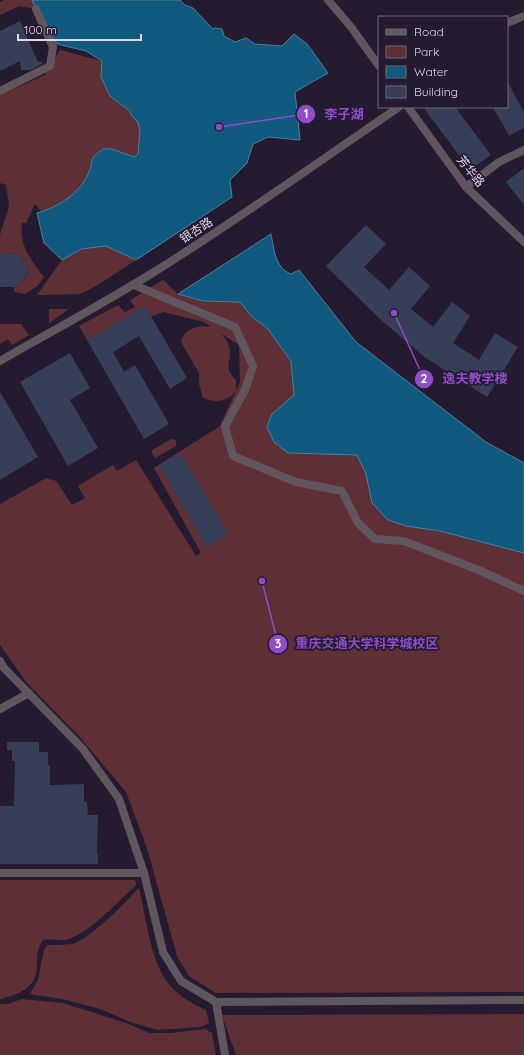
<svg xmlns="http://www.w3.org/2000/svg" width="524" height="1055" font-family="Quicksand,'Noto Sans SC',sans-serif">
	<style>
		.green { fill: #5f2f36 }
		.water { fill: #115a7f; stroke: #4e809e }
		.building { fill: #373e57 }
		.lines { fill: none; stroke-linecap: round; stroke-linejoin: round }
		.minor { stroke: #62565e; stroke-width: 8 }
		.labels { text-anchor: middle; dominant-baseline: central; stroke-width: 3.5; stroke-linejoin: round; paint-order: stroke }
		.street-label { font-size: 12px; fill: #ded7e7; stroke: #251b31 }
		.leader { fill: none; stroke: #8f4ec7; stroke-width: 1.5 }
		.callout-dot { fill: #8f4ec7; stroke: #251b31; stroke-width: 1.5 }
		.mark-label { font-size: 12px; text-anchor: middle; font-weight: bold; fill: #fff }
		.callout-label { font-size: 13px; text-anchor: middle; font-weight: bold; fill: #8f4ec7; stroke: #251b31; stroke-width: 3.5; stroke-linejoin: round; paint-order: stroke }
	</style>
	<rect width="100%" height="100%" fill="#251b31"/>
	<g class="green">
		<polygon points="4,0 32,0 36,9 19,6 0,15 0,2"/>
		<path d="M60 50 102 61 101 77 110 96 130 111 132 116 138 122 140 131 139 154 134 157 112 149 92 158C91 168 88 176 83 185 76 195 53 208 41 211L35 204 26 223H22C19 245 31 261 44 277L37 286 25 294 14 292V287C18 284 24 281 26 277 34 260 14 249 0 254V235L9 206 6 185 0 183V95L45 75Z"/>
		<polygon points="106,246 136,260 96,286 80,294 37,295 62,260 81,249"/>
		<path d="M163 280 178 294 203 301 240 302 251 316 267 328 291 361 294 395 272 414 267 427 274 442 288 453 357 455 366 474 372 503 406 526 440 531 524 553V992L216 993 189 976 177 956 147 848 126 792 79 736 27 683 0 645V504L46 478 56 481 72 505 85 498 78 486 113 465 117 471 136 460 196 556 201 553 154 468 220 426 240 382 239 345 222 334C225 339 231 346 230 351 230 365 224 368 236 380V391C227 402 216 403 203 398L199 384V373L181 342C183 329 199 324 211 327L204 322 163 312 87 340 79 326 118 305 125 312 135 307 130 300Z"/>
		<polygon points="49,309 69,309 49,323"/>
		<polygon points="0,324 21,324 29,335 12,345 8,339 0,344"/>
		<polygon points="171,439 176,440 176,446 155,458 151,451"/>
		<path d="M0 880H135L136 885C119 900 87 936 65 940 58 941 50 938 43 940 37 948 37 956 37 967 36 988 18 995 0 999Z"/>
		<path d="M139 888C146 917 150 957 166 980 175 994 191 1004 206 1010L209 1023 200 1027 158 1030 133 1023 100 1009 67 1000 30 994 38 980 44 950 47 945C55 945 64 945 72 944 91 939 124 903 139 888Z"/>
		<polygon points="22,999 63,1003 126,1023 149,1033 171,1033 205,1029 212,1033 216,1055 0,1055 0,1004 8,1004"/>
		<polygon points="524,1014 524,1055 236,1055 222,1015"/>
	</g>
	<g class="water">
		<path d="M32 0H180L185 5 193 8 213 29 215 28 222 29 224 36 235 42 246 38 255 44 282 46 294 34 307 44 328 73 295 92 300 140 268 137 253 144 247 163 230 180 232 197 136 260 106 246 81 249 62 260 44 243 37 213C58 207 81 193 89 172 91 168 91 164 92 160 93 156 99 152 103 149H112L134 157 138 154 140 131 138 122 132 116 130 111 110 96 101 77 102 61 86 51 57 44 41 20Z"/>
		<path d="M271 234C274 249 275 268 291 274L299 270 356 342 486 442 524 463V553L440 531 406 526 388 520 372 503 366 474 357 455 288 453 274 442 267 427 272 414 294 395 291 361 267 328 251 316 240 302 203 301 178 294Z"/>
	</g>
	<g class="building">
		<polygon points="20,21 38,62 42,62 42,64 31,70 21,70 20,61 0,71 0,31"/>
		<polygon points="507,81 524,112 524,128 509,136 493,107 507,107"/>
		<polygon points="423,107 455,107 491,155 470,170"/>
		<polygon points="524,168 524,205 506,182"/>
		<polygon points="366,225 386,244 364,267 389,290 409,267 430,286 411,309 433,327 452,302 470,316 453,343 479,360 495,333 518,347 487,397 426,358 381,320 326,266"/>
		<polygon points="0,253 12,253 19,255 27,263 28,269 26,277 20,283 14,287 0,287"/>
		<polygon points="145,306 187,378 170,389 139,336 113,352 124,372 135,365 169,424 144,439 87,340"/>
		<polygon points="70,353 90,388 70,400 98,448 68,466 20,382"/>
		<polygon points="0,392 38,457 0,480"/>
		<polygon points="181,453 228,534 206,547 159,465"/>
		<polygon points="7,742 39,742 39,752 48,752 48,765 50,765 50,785 84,784 84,802 87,802 88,815 98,815 97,854 98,854 98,864 0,864 0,806 14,806 15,761 12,761 12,750 7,750"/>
	</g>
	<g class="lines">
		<g class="minor">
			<polyline points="328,0 351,27 379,66"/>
			<polyline points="507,23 524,16"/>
			<polyline points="0,91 50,66 53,47 36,9"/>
			<polyline points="408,107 466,187 524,242"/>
			<polyline points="466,187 499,162 524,150"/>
			<polyline points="134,285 235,327 253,366 245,390 225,426 233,456 296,482 342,491 358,523 375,539 404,541 481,571 524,591"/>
			<path d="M0 361C54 330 110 300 162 267 243 216 320 161 399 107"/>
			<polyline points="0,661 4,668 83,749 119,799 144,873 163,952 181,981 216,1002 524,1000"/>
			<polyline points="0,709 29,693"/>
			<polyline points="0,873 144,873"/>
			<polyline points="216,1002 225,1055"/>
		</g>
	</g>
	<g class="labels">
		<g class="street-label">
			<text transform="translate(471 171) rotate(51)">芳华路</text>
			<text transform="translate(196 230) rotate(-33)">银杏路</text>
		</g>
	</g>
	<path class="leader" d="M219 127L306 114M394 313L424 379M262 581L278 644"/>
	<g class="callout-dot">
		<circle cx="219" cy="127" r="4"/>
		<circle cx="394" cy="313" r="4"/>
		<circle cx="262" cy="581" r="4"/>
		<circle cx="306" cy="114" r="10"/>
		<circle cx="424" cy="379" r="10"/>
		<circle cx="278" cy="644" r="10"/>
	</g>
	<g class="mark-label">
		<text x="306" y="118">1</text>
		<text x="424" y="383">2</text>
		<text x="278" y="648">3</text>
	</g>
	<g class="callout-label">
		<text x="344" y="119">李子湖</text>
		<text x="475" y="383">逸夫教学楼</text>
		<text x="367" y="648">重庆交通大学科学城校区</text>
	</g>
	<rect x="378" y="16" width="130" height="92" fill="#251b31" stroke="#6f667a"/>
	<rect x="386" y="29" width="20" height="6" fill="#62565e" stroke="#6f667a"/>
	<text x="414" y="36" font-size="12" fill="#ded7e7">Road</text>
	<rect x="386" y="46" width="20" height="12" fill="#5f2f36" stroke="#6f667a"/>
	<text x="414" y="56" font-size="12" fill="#ded7e7">Park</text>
	<rect x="386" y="66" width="20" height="12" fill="#115a7f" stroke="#6f667a"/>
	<text x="414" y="76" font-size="12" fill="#ded7e7">Water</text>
	<rect x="386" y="86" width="20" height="12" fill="#373e57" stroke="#6f667a"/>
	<text x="414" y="96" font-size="12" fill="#ded7e7">Building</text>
	<path d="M18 34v6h123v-6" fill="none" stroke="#ded7e7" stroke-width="2"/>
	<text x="24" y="34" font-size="12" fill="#ded7e7" stroke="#251b31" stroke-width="3" paint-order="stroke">100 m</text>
</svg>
